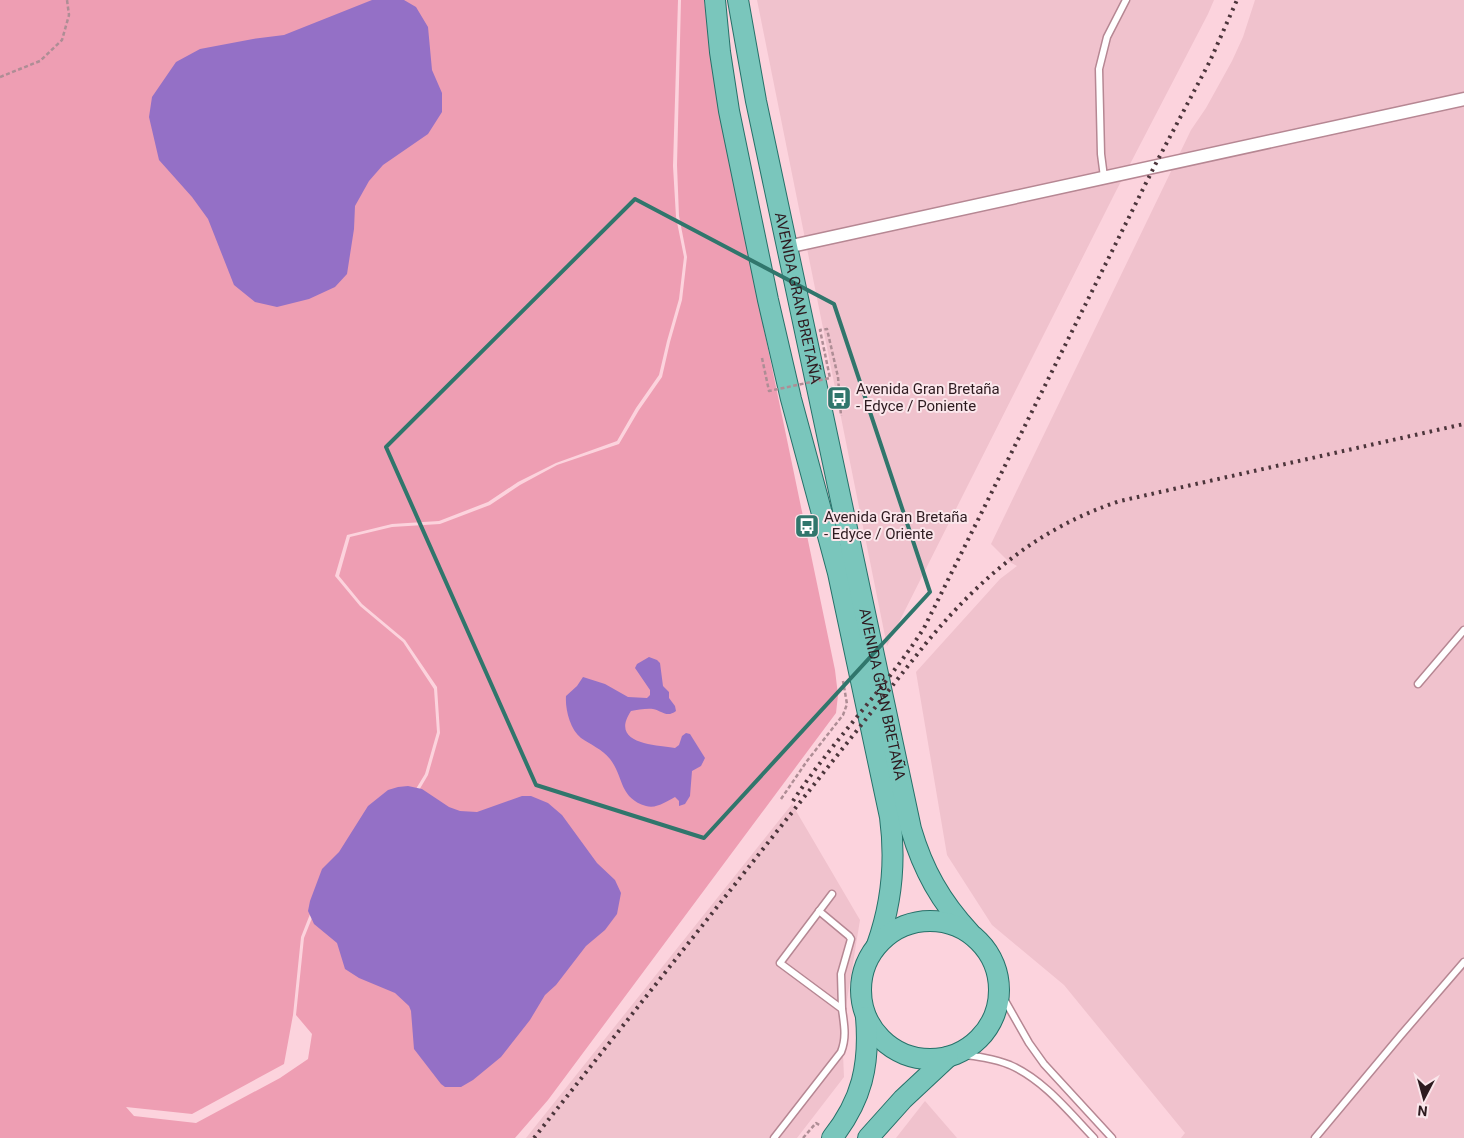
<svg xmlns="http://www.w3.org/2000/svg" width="1464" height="1138" font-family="Roboto,sans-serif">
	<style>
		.built { fill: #f0c2cd }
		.green { fill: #ee9eb3 }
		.water { fill: #9470c6 }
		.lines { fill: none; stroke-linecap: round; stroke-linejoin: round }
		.service-casing { stroke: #b68793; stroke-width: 9 }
		.minor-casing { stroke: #b68793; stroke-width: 15 }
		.primary-casing { stroke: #267169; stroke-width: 22 }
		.path { stroke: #ae8d95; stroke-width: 2.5; stroke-dasharray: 4 2.5; stroke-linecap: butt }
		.service { stroke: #fff; stroke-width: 6 }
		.minor { stroke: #fff; stroke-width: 12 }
		.primary { stroke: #7ac6bc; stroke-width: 20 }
		.rail { stroke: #4c353b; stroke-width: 4; stroke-dasharray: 2.5 5; stroke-linecap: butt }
		.path-bridge { stroke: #ae8d95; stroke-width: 2.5; stroke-dasharray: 4 2.5; stroke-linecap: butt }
		.marked { fill: none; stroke: #30766c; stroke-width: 4; stroke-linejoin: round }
		.labels { text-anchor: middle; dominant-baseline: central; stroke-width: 4; stroke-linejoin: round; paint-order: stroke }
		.street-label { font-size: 15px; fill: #2e1b20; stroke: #fbe6eb }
		.poi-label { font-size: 15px; fill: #2e1b20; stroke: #fbe6eb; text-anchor: start }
	</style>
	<rect width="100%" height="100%" fill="#fcd3dd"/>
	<g class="built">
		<polygon points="757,0 1214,0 1208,14 1115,193 887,646"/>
		<polygon points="1255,0 1464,0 1464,1138 1181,1138 1185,1133 1064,985 992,925 947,855 916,672 1000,579 1017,566 1008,561 991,544 1191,130 1206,108 1232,61 1243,37"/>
		<polygon points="792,804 860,920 842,1031 844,1077 797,1138 526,1138"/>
		<polygon points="925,1101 957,1138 896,1138"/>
	</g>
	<polygon class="green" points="0,0 678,0 673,166 676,217 684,257 679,299 667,341 659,375 636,408 617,441 556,463 518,482 488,502 439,521 392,524 347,535 335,576 360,606 403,642 434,689 437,732 425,774 405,807 323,881 301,937 293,1015 284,1064 192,1114 126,1107 134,1116 196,1123 280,1078 308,1059 312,1034 296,1015 304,938 326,883 408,809 428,775 440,733 437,687 405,640 362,604 339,576 350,537 392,527 440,524 490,505 520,485 557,465 619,444 639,410 662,377 670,342 682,300 687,257 679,216 677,165 681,0 704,0 721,123 835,670 838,695 836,713 548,1100 515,1138 0,1138"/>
	<g class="water">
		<polygon points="372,0 404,0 416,7 428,27 432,70 442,93 442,112 428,134 383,165 369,181 355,206 354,229 347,274 335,287 309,299 277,307 255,302 234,285 208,219 192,197 159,160 149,117 152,97 176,62 200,49 253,39 284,35"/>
		<path d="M649 657 657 660 660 663 663 686 669 692V698L675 706 676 711C667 718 662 711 653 709 647 708 637 710 631 711 609 744 655 745 675 748L679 745 682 736 686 733 690 734 705 758 701 766 692 771 690 796 685 804 679 806V801L675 797C667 801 657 809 646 806 619 798 624 777 610 759 602 749 591 745 581 738 570 729 565 709 566 696L577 686 583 677 605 684 628 697 647 698 650 695V690L635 668 637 664Z"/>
		<polygon points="408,786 422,789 449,807 460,811 477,812 522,796 531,796 548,803 562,815 597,863 615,880 621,893 617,914 605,930 586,946 556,985 545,995 530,1020 501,1057 473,1080 461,1087 445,1087 441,1084 414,1049 411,1011 409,1006 395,993 359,978 345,969 337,943 314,924 308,911 310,901 322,869 339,852 368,806 388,790 398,787"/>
	</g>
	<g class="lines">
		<defs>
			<g id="service">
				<polyline points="1104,177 1101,154 1099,69 1107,37 1126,0"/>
				<polyline points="1418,684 1464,630"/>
				<polyline points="819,911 849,936 851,939 841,974 842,1009"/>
				<polyline points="1000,992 1029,1043 1044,1064 1112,1138"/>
				<path d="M957 1054C974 1056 993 1058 1010 1065 1044 1080 1069 1112 1094 1138"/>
				<path d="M774 1138 841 1052C847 1037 844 1024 842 1009L780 963 832 894"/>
				<polyline points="1315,1138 1401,1035 1464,962"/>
			</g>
			<polyline id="minor" points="787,247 1464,99"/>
			<g id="primary">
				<path d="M715 0 720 52 729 111 768 300 791 399 838 573 890 817C896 862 892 903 877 945"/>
				<path id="s1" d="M738 0 756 101 911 829C923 870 941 902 970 933"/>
				<circle cx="930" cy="990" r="69"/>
				<path d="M832 1138C862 1100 870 1065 866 1017"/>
				<polyline points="868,1138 903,1099 948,1057"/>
			</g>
		</defs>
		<use href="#service" class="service-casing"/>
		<use href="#minor" class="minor-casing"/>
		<use href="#primary" class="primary-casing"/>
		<g class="path">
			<polyline points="0,77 40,61 62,40 69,15 67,0"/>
			<polyline points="838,377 841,416"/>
			<polyline points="781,799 807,761 843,715 847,704 843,681"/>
			<polyline points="803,1138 816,1123 821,1126"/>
		</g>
		<use href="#service" class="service"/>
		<use href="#minor" class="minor"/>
		<use href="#primary" class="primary"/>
		<g class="rail">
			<path d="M793 801C833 740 885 689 924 628L1154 167 1210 61 1237 0"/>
			<path d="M534 1138 927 642C981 577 1038 528 1120 501L1464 424"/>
		</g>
		<polyline class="path-bridge" points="762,358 769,391 830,378 820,330 827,329 838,377"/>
	</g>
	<path class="marked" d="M635 199 834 304 930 592 704 838 536 785 386 447Z"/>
	<defs>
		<symbol id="bus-square" viewBox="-11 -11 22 22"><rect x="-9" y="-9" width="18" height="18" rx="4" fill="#30766c" stroke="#fbe6eb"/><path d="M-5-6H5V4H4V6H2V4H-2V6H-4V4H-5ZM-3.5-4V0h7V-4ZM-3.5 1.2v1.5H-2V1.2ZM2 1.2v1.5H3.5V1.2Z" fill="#fff"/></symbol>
	</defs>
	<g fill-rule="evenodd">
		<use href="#bus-square" x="825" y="384" width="28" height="28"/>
		<use href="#bus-square" x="793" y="512" width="28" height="28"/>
	</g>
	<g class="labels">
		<g class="street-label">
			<text stroke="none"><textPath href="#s1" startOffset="304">AVENIDA GRAN BRETAÑA</textPath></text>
			<text stroke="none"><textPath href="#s1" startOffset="709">AVENIDA GRAN BRETAÑA</textPath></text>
		</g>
		<g class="poi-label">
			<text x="856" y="389">Avenida Gran Bretaña<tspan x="856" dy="17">- Edyce / Poniente</tspan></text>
			<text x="824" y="517">Avenida Gran Bretaña<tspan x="824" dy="17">- Edyce / Oriente</tspan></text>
		</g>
	</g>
	<g transform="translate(1424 1098) rotate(186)" stroke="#fbe6eb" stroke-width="4" paint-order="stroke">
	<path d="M0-4L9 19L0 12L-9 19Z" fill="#2e1b20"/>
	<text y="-8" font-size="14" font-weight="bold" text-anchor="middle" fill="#2e1b20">N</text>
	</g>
</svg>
